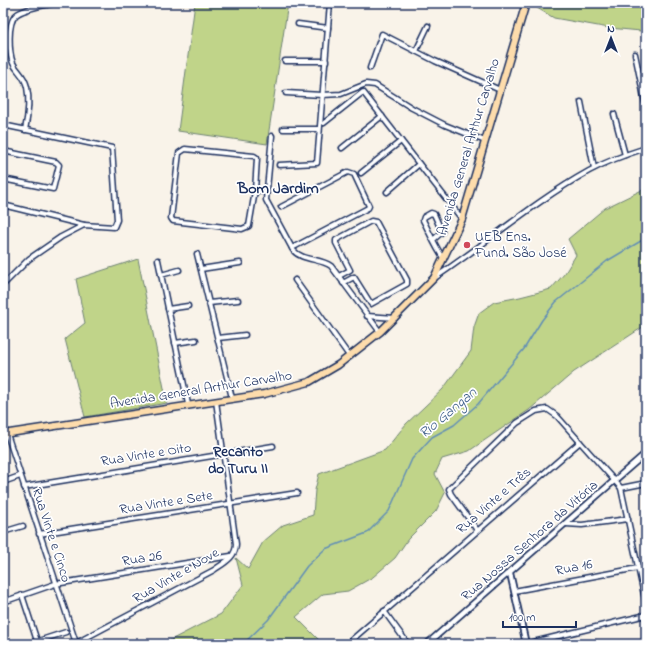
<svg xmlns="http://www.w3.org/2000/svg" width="649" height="647" font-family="'Indie Flower',sans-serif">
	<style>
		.green { fill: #c0d489; stroke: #6e8274 }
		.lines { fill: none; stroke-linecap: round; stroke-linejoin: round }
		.stream { stroke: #618eb6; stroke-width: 1.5 }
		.minor-casing { stroke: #1b2f5e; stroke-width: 7 }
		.tertiary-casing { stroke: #1b2f5e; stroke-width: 8 }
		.primary-casing { stroke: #1b2f5e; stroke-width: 9 }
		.minor { stroke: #fff; stroke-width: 4 }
		.tertiary { stroke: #fff; stroke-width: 4.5 }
		.primary { stroke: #fddcac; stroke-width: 6 }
		.poi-dot { fill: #d1495b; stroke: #fff; stroke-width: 1.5 }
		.labels { text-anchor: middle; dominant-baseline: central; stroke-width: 3.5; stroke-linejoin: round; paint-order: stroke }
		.street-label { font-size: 14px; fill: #1b2f5e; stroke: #fff }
		.poi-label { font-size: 14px; fill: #1b2f5e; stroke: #fff; text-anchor: start }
		.water-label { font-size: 15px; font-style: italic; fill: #3e5f8a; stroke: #fff }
		.neighbourhood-label { font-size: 15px; font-weight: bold; fill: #1b2f5e; stroke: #fff }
		.quarter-label { font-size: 16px; font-weight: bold; fill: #1b2f5e; stroke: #fff }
	</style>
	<rect width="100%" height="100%" fill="#f9f3e9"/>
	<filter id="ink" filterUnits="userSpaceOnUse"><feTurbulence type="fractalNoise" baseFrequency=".025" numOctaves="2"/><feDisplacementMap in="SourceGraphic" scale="8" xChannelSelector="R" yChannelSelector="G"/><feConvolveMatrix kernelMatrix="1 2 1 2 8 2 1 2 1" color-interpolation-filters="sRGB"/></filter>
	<g filter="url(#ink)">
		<g class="green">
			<polygon points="195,3 288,3 267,144 178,131"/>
			<polygon points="532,3 646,3 646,27 641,31 609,28 554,18 532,5"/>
			<polygon points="646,188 646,325 574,372 529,410 469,451 442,459 435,474 445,493 436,511 408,539 395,558 373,577 348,591 323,594 296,617 323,644 163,644 221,614 243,585 236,558 248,569 263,542 283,525 313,515 315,490 319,474 385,450 406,424 443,389 471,351 474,327 479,313 494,302 520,297 551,289 565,273 576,255 568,239 605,208"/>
			<polygon points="138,259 167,403 85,417 65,339 85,323 76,279"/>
		</g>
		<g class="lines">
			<polyline class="stream" points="243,644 268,620 307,566 325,549 367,533 389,511 412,459 432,437 454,425 478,404 524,349 542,320 556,302 607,261 646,238"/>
			<defs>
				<g id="minor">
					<polyline points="298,24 328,28"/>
					<polyline points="416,51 428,26"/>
					<polyline points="635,54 646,107"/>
					<polyline points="285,61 326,61"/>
					<polyline points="370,68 382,34 435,61 500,90"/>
					<polyline points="286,93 322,95 341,94 366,84 375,85 412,108 445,125 485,141"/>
					<polyline points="581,102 594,168"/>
					<polyline points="614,114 625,155"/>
					<polyline points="324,123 363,92 462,219"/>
					<polyline points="3,125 112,148 117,220 114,227 84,225 61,237 29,259 3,285"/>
					<polyline points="283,129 319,129"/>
					<path d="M25 130C28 116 30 101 27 87 24 74 17 72 13 63 9 53 7 23 16 15 24 8 43 6 54 3"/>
					<path d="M272 136 266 200 293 250C302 261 320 258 331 266L380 332"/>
					<polyline points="342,148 382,116"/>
					<polygon points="185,149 254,156 257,158 255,191 249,226 242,229 173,221 171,218 179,153"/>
					<polyline points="3,151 56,162 59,165 53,189 3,179"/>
					<polyline points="279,165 317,163 330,3"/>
					<polyline points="361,173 401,141"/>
					<polyline points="255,191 266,192"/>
					<polyline points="387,192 419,164"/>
					<polyline points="3,205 84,225"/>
					<polyline points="281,207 348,172 354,174 369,206 368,208 292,248"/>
					<path d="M433 240 442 232 434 214 431 213 424 217 423 220C430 233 435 247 444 259"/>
					<polyline points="197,254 232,398"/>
					<polyline points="158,260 188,404"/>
					<polyline points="201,269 240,263"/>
					<polyline points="161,275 179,270"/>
					<polyline points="339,276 350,270 336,243 336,240 371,221 376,222 407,280 407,284 371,304 354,277 343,283"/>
					<path d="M436 277C487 243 535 201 589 171 607 161 627 154 646 148"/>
					<polyline points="295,280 350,357"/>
					<polyline points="209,303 238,300"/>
					<polyline points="168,309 188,306"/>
					<polyline points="367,316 395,318"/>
					<polyline points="218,338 245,335"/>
					<polyline points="175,343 196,340"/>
					<path d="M7 434 76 643 214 570C224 563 236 557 236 544L216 401"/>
					<polyline points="3,482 20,476"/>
					<polyline points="24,487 273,446"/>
					<polyline points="621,488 646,483"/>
					<polyline points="566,524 582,525 628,519"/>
					<polyline points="477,530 451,494 449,489 517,423 536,411 547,409 557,416 580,442"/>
					<polyline points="3,532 23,526"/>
					<polyline points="39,534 297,493"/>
					<polyline points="514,591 638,568"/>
					<polyline points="22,595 38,644"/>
					<polyline points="3,602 55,584 231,556"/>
					<polyline points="384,611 408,644"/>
					<polyline points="29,644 66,632"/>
					<polyline points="347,644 580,442 621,488 646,604"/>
					<polyline points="525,644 646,615"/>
				</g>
				<g id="tertiary">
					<polyline points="510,573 526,644"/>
					<polyline points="427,644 646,453"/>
				</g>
				<polyline id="primary" points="3,434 264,394 309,382 338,365 380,332 434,278 462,219 526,3"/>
			</defs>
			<use href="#minor" class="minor-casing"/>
			<use href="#tertiary" class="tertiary-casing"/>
			<use href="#primary" class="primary-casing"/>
			<use href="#minor" class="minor"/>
			<use href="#tertiary" class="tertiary"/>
			<use href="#primary" class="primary"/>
		</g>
	</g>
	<circle class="poi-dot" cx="467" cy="245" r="4"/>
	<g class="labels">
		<g class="street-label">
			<text transform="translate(469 147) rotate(-73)">Avenida General Arthur Carvalho</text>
			<text transform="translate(201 390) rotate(-9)">Avenida General Arthur Carvalho</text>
			<text transform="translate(146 455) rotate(-9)">Rua Vinte e Oito</text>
			<text transform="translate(494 501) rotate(-41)">Rua Vinte e Três</text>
			<text transform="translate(166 503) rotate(-9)">Rua Vinte e Sete</text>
			<text transform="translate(51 535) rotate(72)">Rua Vinte e Cinco</text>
			<text transform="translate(530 541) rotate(-41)">Rua Nossa Senhora da Vitória</text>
			<text transform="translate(142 559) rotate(-9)">Rua 26</text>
			<text transform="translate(574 568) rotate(-11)">Rua 16</text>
			<text transform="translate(176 576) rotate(-30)">Rua Vinte e Nove</text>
		</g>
		<g class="poi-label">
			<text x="475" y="237">UEB Ens.<tspan x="475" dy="16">Fund. São José</tspan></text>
		</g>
		<g class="water-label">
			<text transform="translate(448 413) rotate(-40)">Rio Gangan</text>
		</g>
		<g class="neighbourhood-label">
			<text x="238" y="452">Recanto<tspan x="238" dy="17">do Turu II</tspan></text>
		</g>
		<g class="quarter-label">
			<text x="278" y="189">Bom Jardim</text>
		</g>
	</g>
	<rect width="649" height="647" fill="none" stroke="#fff" stroke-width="16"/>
	<rect x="8" y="8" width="633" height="631" fill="none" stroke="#1b2f5e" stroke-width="1.5" filter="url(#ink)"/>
	<g transform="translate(611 38)" stroke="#ffffff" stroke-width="3" paint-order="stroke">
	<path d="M0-3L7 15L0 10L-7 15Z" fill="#1b2f5e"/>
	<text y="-6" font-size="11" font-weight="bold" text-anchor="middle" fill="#1b2f5e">N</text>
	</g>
	<path d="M503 621v6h73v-6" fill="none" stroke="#1b2f5e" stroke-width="2"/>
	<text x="509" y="621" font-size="12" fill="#1b2f5e" stroke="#ffffff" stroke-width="3" paint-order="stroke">100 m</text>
</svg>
